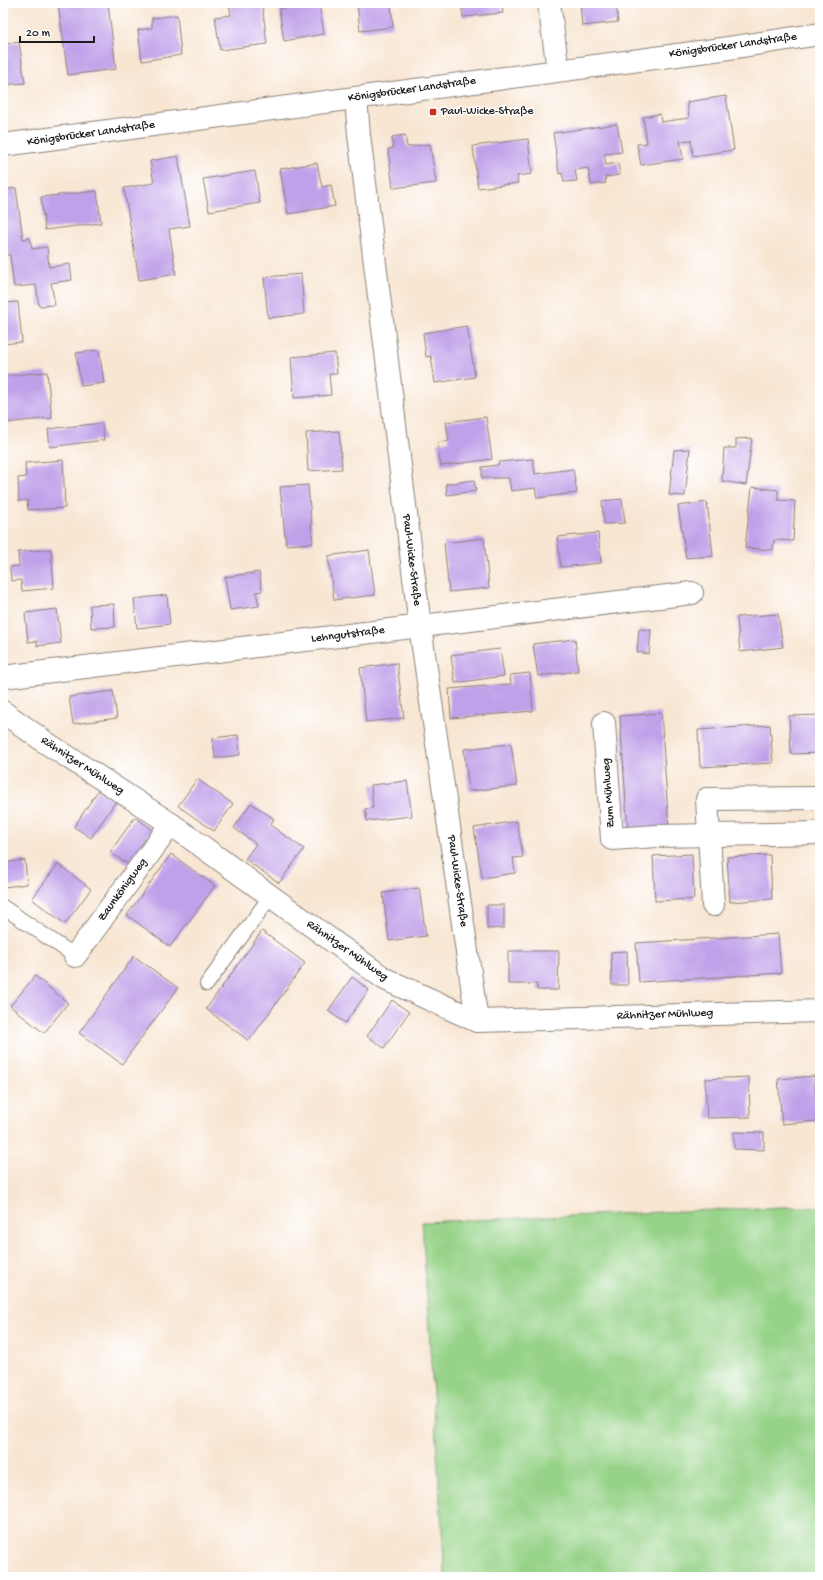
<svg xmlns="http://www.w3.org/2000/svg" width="823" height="1580" font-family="'Gochi Hand',sans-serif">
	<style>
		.grass { fill: #96d388; stroke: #597852 }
		.building { fill: #c0a1e9 }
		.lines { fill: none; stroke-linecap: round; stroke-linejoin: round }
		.lane-casing { stroke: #8a8178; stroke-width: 16 }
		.street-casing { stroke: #8a8178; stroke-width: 24 }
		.secondary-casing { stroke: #8a8178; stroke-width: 24 }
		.lane { stroke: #fff; stroke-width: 14 }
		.street { stroke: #fff; stroke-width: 22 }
		.secondary { stroke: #fff; stroke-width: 22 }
		.poi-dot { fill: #c8321e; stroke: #fff; stroke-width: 1.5 }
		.labels { text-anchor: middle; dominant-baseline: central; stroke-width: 3; stroke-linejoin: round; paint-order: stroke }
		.street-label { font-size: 12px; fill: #1c1c1c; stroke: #fff }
		.poi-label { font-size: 12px; fill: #1c1c1c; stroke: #fff; text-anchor: start }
	</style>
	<rect width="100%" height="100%" fill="#fff"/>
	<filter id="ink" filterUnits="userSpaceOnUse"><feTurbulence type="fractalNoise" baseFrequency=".025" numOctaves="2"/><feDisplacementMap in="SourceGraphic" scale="8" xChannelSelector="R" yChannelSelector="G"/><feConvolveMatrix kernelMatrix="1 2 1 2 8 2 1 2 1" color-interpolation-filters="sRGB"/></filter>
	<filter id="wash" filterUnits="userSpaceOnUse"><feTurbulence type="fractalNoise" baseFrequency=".012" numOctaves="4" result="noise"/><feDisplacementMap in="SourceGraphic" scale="16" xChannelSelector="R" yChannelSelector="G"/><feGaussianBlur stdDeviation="0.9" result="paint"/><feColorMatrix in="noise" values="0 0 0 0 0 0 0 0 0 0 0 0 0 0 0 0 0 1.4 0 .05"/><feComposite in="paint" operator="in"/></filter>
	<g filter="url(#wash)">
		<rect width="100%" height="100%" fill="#f8e6d3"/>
		<polygon class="grass" points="784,1207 820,1207 820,1577 445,1577 422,1222"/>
		<g id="blocks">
			<g class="building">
				<polygon points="58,3 108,3 116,69 68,75"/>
				<polygon points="229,3 262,3 267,44 220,50 215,17 231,15"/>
				<polygon points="314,3 319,3 324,34 284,41 279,9"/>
				<polygon points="357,3 391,3 393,27 360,31"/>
				<polygon points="461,3 502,3 503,13 463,17"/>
				<polygon points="580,3 616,3 618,22 582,26"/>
				<polygon points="177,15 181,55 142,61 138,30 152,28 152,18"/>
				<polygon points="19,42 25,83 3,85 3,44"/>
				<polygon points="726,96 734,150 693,156 691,140 680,141 683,159 641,165 637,144 647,143 643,117 660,114 661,122 689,118 687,102"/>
				<polygon points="617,124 622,152 604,154 606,165 618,163 620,175 605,177 606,183 591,185 588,168 575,170 577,181 564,182 562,173 559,174 553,133"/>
				<polygon points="405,135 407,147 430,144 436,183 393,188 388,149 393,148 392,137"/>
				<polygon points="528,139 532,174 517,176 518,183 478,188 473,146"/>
				<polygon points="178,156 190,226 169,229 176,274 139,280 124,188 154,183 150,161"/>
				<polygon points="317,163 322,187 331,185 335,206 288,214 280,169"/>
				<polygon points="255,171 260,203 209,211 203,179"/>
				<polygon points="16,188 23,239 30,238 32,249 47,247 49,267 70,264 72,280 51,283 55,305 39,306 36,285 14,287 10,255 6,255 5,243 3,244 3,190"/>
				<polygon points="97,191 101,223 45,230 41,197"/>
				<polygon points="301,274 304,314 268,318 264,277"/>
				<polygon points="18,302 22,342 3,344 3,303"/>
				<polygon points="467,326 475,377 435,383 431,356 426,357 423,333"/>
				<polygon points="99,350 104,383 81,386 76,353"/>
				<polygon points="335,353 337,374 329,374 331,395 294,398 291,357"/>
				<polygon points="47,372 52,418 5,423 3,376"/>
				<polygon points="486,417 492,459 441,466 437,443 449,441 446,422"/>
				<polygon points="102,423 104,440 50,447 48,429"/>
				<polygon points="339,431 342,469 308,471 306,433"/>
				<polygon points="752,438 746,485 722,481 724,448 736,448 736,439"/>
				<polygon points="690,449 685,496 669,495 674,450"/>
				<polygon points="533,459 535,474 573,469 577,493 537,498 535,488 511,491 509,478 482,478 482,467 498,465 499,462"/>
				<polygon points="63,460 65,508 28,510 27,500 19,501 18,478 26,477 25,463"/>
				<polygon points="474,480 476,491 447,495 446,484"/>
				<polygon points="308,485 313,543 286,545 280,487"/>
				<polygon points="752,487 778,490 778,500 795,501 793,541 774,540 773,550 745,548"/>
				<polygon points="622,499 625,523 604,524 602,501"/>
				<polygon points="707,502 713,556 686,558 678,506"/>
				<polygon points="598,533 601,563 561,567 557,537"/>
				<polygon points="484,538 489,588 449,592 444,543"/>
				<polygon points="51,549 54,588 22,591 21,580 11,581 10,567 19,566 18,552"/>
				<polygon points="369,550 375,595 334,600 328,556"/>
				<polygon points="259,572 262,591 256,592 259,606 230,610 225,577"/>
				<polygon points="167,595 170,624 137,628 134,599"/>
				<polygon points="114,604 115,627 91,628 90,605"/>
				<polygon points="57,609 61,643 37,646 37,641 28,642 25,613"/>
				<polygon points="778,614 783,647 740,652 737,617"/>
				<polygon points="639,629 651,630 649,654 637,652"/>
				<polygon points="575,639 578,671 538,676 533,644"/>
				<polygon points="500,649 504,676 455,683 451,655"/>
				<polygon points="397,663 404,718 366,722 360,668"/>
				<polygon points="530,673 533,711 451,718 449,689 511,684 510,675"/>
				<polygon points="113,691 117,718 73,724 69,697"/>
				<polygon points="661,713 669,829 628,832 620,716"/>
				<polygon points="820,715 820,753 791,754 789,716"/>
				<polygon points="770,725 773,763 700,767 698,730"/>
				<polygon points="238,735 240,755 215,758 213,738"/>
				<polygon points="511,744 517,786 469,791 464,749"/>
				<polygon points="197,779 233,804 214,831 178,806"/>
				<polygon points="407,781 412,816 367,821 365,809 373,808 371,785"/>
				<polygon points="99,789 116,801 91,838 74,827"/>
				<polygon points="251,803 274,819 270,825 304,849 279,883 245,859 256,844 234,828"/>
				<polygon points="135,817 153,830 129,865 110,852"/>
				<polygon points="517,821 523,857 513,858 515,873 482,878 474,828"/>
				<polygon points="171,854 215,886 170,947 127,915"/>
				<polygon points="692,854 694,899 655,901 653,856"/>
				<polygon points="770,855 772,899 730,902 727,857"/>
				<polygon points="25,860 27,884 4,887 3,863"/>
				<polygon points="58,864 91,889 65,924 32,899"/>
				<polygon points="419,888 426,936 389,941 383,893"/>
				<polygon points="487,905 504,905 504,928 487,929"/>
				<polygon points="262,931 305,963 249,1041 206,1009"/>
				<polygon points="778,934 781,973 639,982 636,943"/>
				<polygon points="508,951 559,951 558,990 537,990 537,984 508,984"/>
				<polygon points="627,951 628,985 612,985 611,952"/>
				<polygon points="134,956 178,988 122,1064 79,1033"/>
				<polygon points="35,976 68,1003 44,1033 10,1006"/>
				<polygon points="352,977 369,990 345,1023 328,1011"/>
				<polygon points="392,1000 409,1012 384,1048 367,1036"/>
				<polygon points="814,1076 818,1121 782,1124 778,1079"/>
				<polygon points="749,1077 750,1117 707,1118 705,1079"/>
				<polygon points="734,1132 764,1133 764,1150 734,1149"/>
			</g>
		</g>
	</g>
	<g filter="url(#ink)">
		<use href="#blocks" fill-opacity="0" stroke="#8a8178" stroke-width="1"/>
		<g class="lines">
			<defs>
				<g id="lane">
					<polyline points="3,907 75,956"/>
					<polyline points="207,984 270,897"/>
				</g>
				<g id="street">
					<polyline points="549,3 558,70"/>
					<polyline points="356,98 359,135 420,626 477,1021"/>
					<polyline points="3,677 692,593"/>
					<polyline points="3,712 45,742 171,824 385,979 477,1021 820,1011"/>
					<polyline points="604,723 612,839 657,836 820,833"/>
					<polyline points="713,905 707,799 820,798"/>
					<polyline points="75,956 171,824"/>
				</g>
				<polyline id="secondary" points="3,145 722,49 820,34"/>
			</defs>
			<use href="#lane" class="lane-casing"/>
			<use href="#street" class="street-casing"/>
			<use href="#secondary" class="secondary-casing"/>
			<use href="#lane" class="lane"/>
			<use href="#street" class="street"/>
			<use href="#secondary" class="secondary"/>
		</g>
	</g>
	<rect class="poi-dot" x="429" y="108" width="8" height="8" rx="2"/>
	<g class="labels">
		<g class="street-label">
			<text transform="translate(733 46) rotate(-8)">Königsbrücker Landstraße</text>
			<text transform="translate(412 90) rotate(-8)">Königsbrücker Landstraße</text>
			<text transform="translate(91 134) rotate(-8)">Königsbrücker Landstraße</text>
			<text transform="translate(411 560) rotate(83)">Paul-Wicke-Straße</text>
			<text transform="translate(348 635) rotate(-7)">Lehngutstraße</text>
			<text transform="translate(82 766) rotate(33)">Rähnitzer Mühlweg</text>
			<text transform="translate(609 793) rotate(-94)">Zum Mühlweg</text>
			<text transform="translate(457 881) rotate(82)">Paul-Wicke-Straße</text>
			<text transform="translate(123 890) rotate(-54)">Zaunkönigweg</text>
			<text transform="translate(347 951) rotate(35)">Rähnitzer Mühlweg</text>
			<text transform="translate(665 1015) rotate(-2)">Rähnitzer Mühlweg</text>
		</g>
		<g class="poi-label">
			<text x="441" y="112">Paul-Wicke-Straße</text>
		</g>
	</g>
	<rect width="823" height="1580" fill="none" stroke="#fff" stroke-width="16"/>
	<path d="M20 36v6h74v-6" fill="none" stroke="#1c1c1c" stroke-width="2"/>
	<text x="26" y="36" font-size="12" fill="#1c1c1c" stroke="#ffffff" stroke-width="3" paint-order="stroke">20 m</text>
</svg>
